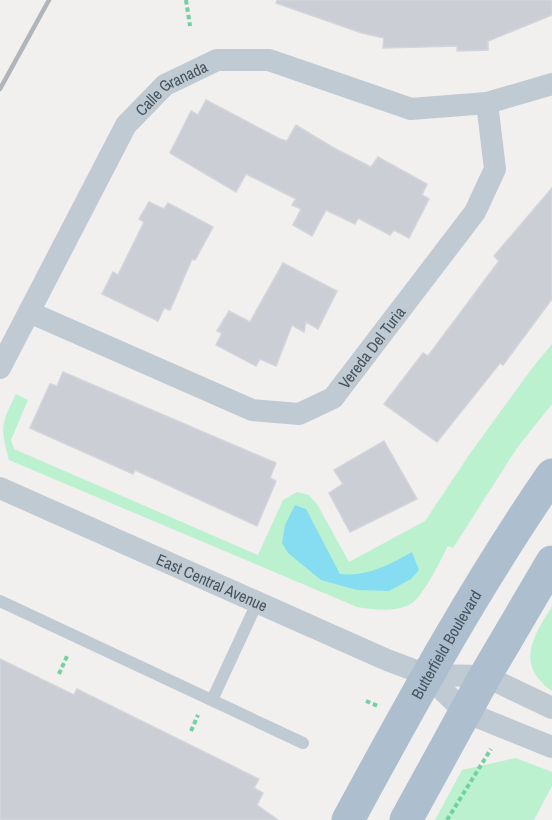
<svg xmlns="http://www.w3.org/2000/svg" width="552" height="820" font-family="'Archivo Narrow',sans-serif">
	<style>
		.green { fill: #bbf1cf }
		.water { fill: #86dcf0 }
		.building { fill: #cbced4; stroke: #d3d5db; stroke-width: 1.5 }
		.lines { fill: none; stroke-linecap: round; stroke-linejoin: round }
		.path { stroke: #72d1a1; stroke-width: 4; stroke-dasharray: 4.5 3; stroke-linecap: butt }
		.lane { stroke: #bfcad2; stroke-width: 12 }
		.street { stroke: #bfcad2; stroke-width: 22 }
		.primary { stroke: #adbfcf; stroke-width: 33 }
		.rail { stroke: #b1b5ba; stroke-width: 4.5 }
		.labels { text-anchor: middle; dominant-baseline: central; stroke-width: 4.5; stroke-linejoin: round; paint-order: stroke }
		.street-label { font-size: 16px; fill: #46535e; stroke: #fff }
	</style>
	<rect width="100%" height="100%" fill="#f2efef"/>
	<g class="green">
		<path d="M552 344V404L517 448 453 548 448 546C440 561 423 598 409 605 393 612 374 610 357 607L9 460C0 427 1 424 16 394L28 400 11 440 14 449 258 555 283 500 297 492 309 495 317 504 349 562 425 521 471 452 533 367Z"/>
		<path d="M552 606V691C515 664 533 637 552 606Z"/>
		<polygon points="516,758 552,772 552,786 534,820 435,820 462,770"/>
	</g>
	<path class="water" d="M295 505 306 509 340 574C367 577 389 565 412 552L419 570 411 579 389 591 357 590 321 580 288 553 282 543 285 525Z"/>
	<g class="building">
		<polygon points="277,0 552,0 552,15 488,41 488,50 457,51 457,46 383,48 384,38 362,33 276,3"/>
		<polygon points="206,100 280,139 287,141 296,125 332,147 371,167 378,157 427,184 422,195 429,199 409,238 394,230 390,235 358,218 355,224 326,210 312,236 293,225 301,209 292,205 296,199 246,174 236,192 170,153 191,111 198,115"/>
		<polygon points="552,188 552,299 503,365 500,363 437,442 384,404 423,353 428,356 499,261 494,256"/>
		<polygon points="149,202 164,209 168,203 213,227 195,260 192,259 170,310 164,308 158,321 102,294 113,272 118,275 144,222 139,219"/>
		<polygon points="283,263 337,291 318,329 306,322 304,332 292,325 276,366 260,359 256,366 216,345 222,333 217,331 229,311 250,322"/>
		<polygon points="63,372 276,463 270,478 276,481 257,526 135,470 133,474 30,428 50,384 57,386"/>
		<polygon points="384,441 417,499 350,532 329,493 343,484 334,470"/>
		<polygon points="0,659 74,695 77,689 259,779 254,788 263,793 257,805 278,820 0,820"/>
	</g>
	<g class="lines">
		<g class="path">
			<polyline points="186,0 190,26"/>
			<polyline points="59,674 68,654"/>
			<polyline points="366,701 378,706"/>
			<polyline points="191,731 198,715"/>
			<polyline points="447,820 491,749"/>
		</g>
		<g class="lane">
			<polyline points="0,601 303,743"/>
			<polyline points="212,700 257,603"/>
		</g>
		<g class="street">
			<path id="s1" d="M29 312 252 410 299 414 333 398 475 212 495 169 487 103"/>
			<path id="s2" d="M0 368 126 125 165 85 217 60H269L411 109 487 103 552 84"/>
			<path id="s3" d="M0 488 387 660 427 675 485 676 552 708"/>
			<polyline points="427,675 465,712 552,747"/>
		</g>
		<g class="primary">
			<path id="s4" d="M348 820C412 702 476 585 552 475"/>
			<polyline points="406,820 485,676 552,562"/>
		</g>
		<polyline class="rail" points="0,89 49,0"/>
	</g>
	<g class="labels">
		<g class="street-label">
			<text stroke="none"><textPath href="#s2" startOffset="333">Calle Granada</textPath></text>
			<text stroke="none"><textPath href="#s1" startOffset="392">Vereda Del Turia</textPath></text>
			<text stroke="none"><textPath href="#s3" startOffset="232">East Central Avenue</textPath></text>
			<text stroke="none"><textPath href="#s4" startOffset="201">Butterfield Boulevard</textPath></text>
		</g>
	</g>
</svg>
